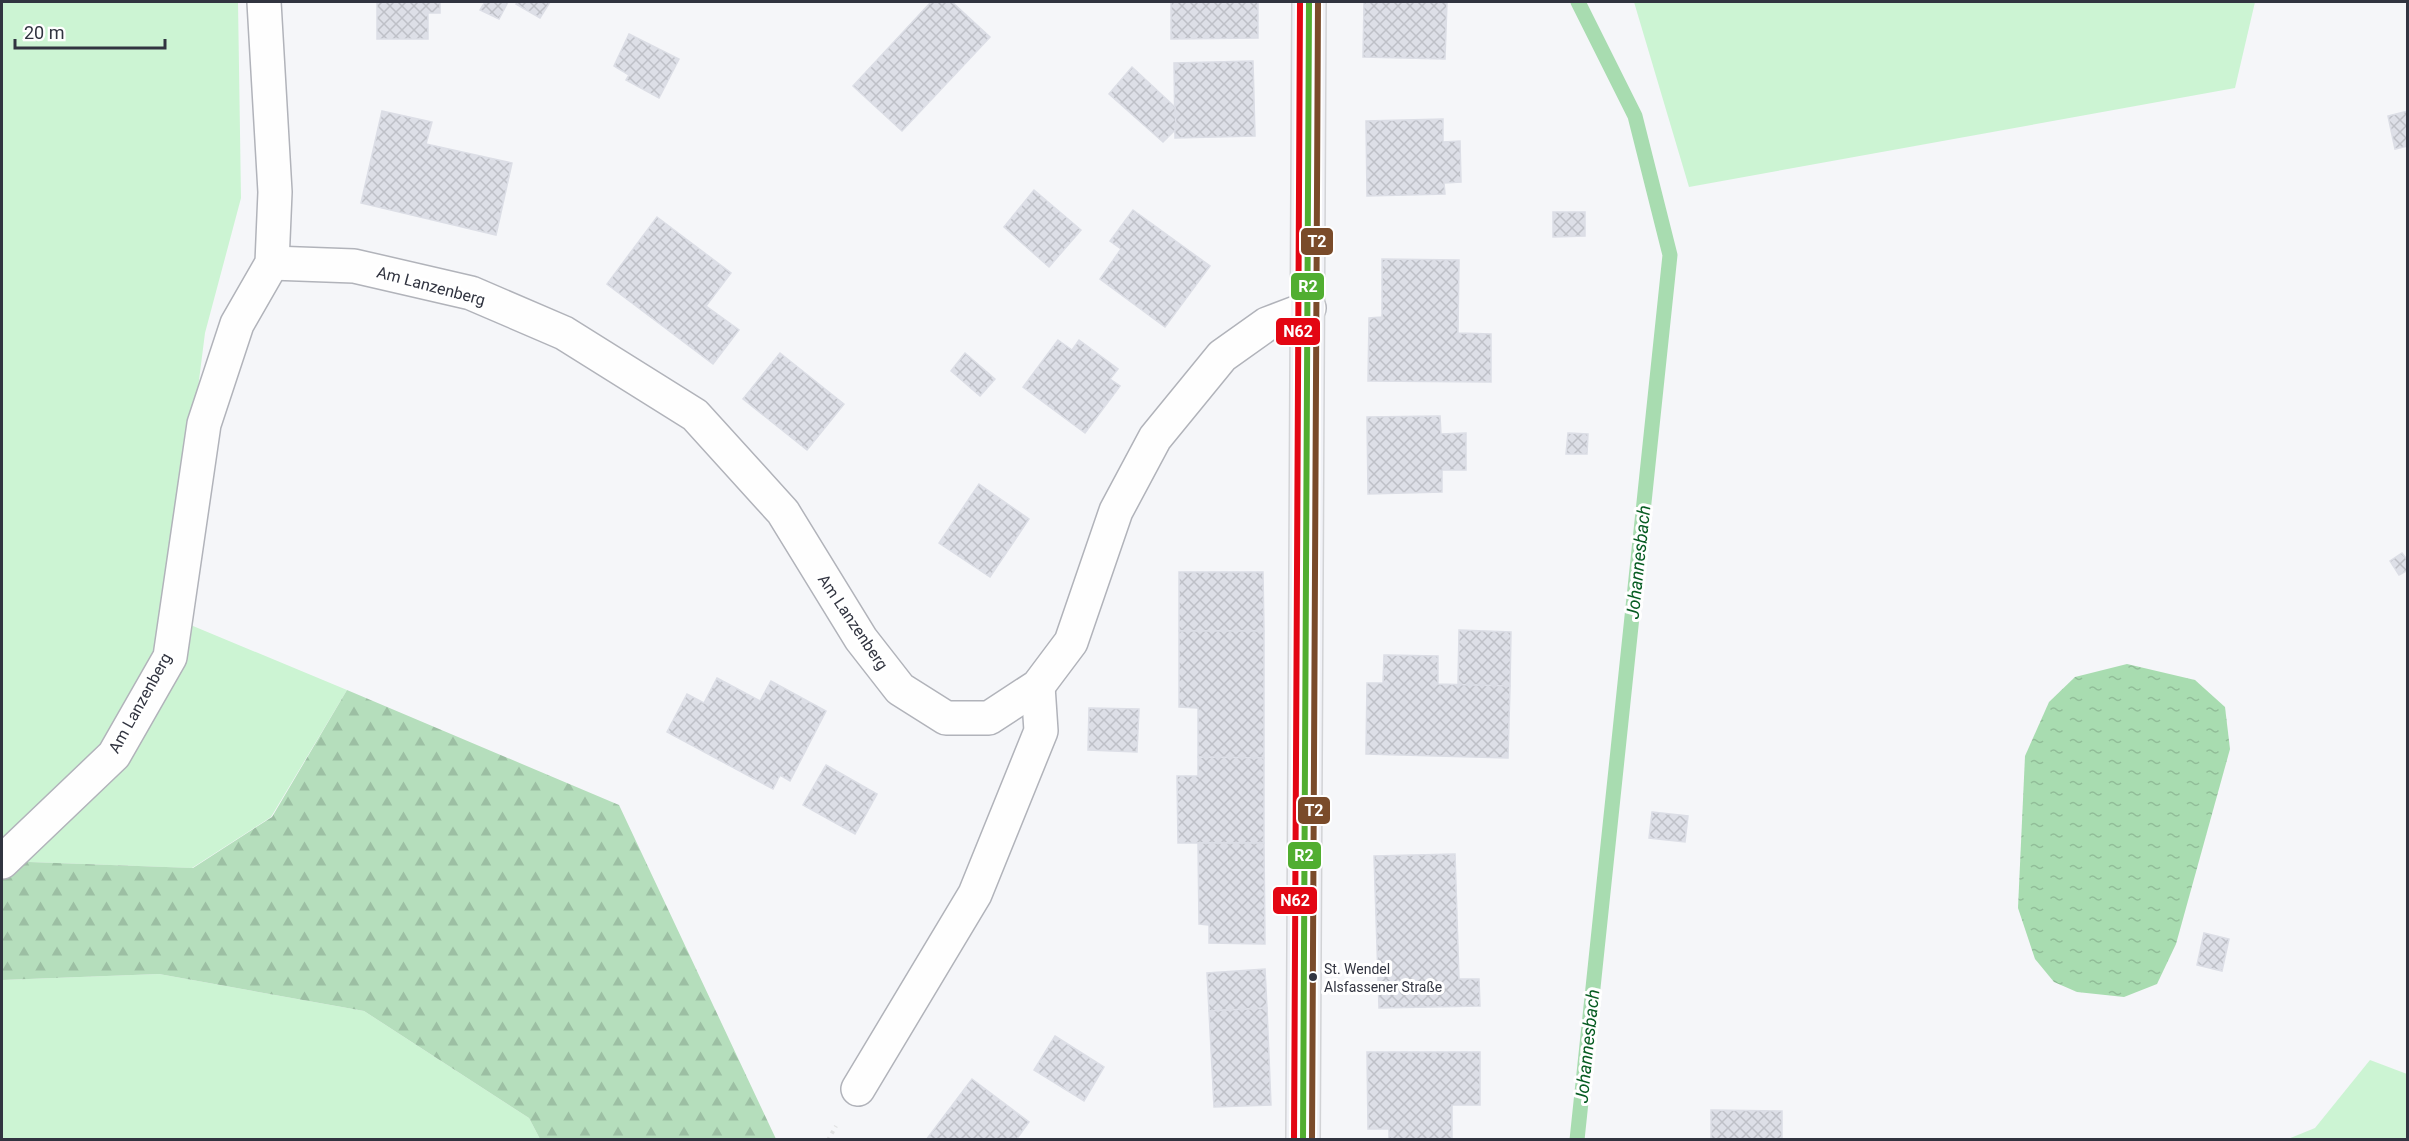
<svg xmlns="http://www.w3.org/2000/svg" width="2409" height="1141" font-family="Roboto,sans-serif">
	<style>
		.green { fill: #ccf4d3 }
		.forest { fill: url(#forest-firs) }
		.water { fill: url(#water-ripples) }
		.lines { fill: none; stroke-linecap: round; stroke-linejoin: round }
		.stream { stroke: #a8dcb0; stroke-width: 15 }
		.building { fill: url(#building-cross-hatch); stroke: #dcdee6; stroke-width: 1.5 }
		.minor-casing { stroke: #b1b3ba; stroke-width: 36 }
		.major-casing { stroke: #d2d3d6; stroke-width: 36 }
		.path { stroke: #e1e2e3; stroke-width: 4; stroke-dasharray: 3 4.5; stroke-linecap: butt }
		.minor { stroke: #fefefe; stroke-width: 33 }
		.major { stroke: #f1f2f7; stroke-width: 33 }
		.bus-1-casing { stroke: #fff; stroke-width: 10 }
		.bus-2-casing { stroke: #fff; stroke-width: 10 }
		.bus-3-casing { stroke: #fff; stroke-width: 10 }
		.bus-1 { stroke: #51ae31; stroke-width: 6 }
		.bus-2 { stroke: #7a4b2a; stroke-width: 6 }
		.bus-3 { stroke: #e30613; stroke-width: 6 }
		.bus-dot { fill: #313440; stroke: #fff; stroke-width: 2 }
		.labels { text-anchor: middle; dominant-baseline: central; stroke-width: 6; stroke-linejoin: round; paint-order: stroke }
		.bus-label { font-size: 14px; fill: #313440; stroke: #fff; text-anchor: start }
		.street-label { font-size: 16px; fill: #313440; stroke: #fff }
		.water-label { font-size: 18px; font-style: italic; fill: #075c22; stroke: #fff }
		.line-badge { stroke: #fff; stroke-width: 2 }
		.badge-label { font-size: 16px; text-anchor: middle; font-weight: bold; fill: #fff }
	</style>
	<defs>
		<pattern id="forest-firs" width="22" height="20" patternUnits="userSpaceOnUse" patternTransform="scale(1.5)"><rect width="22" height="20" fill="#b5debc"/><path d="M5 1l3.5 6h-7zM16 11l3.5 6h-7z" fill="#9cbfa3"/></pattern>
		<pattern id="water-ripples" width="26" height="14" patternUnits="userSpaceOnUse" patternTransform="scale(1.5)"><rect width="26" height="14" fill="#a8dcb0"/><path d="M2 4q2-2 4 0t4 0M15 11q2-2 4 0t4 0" fill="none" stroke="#91bd98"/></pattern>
		<pattern id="building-cross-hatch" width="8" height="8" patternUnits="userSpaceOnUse" patternTransform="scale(1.5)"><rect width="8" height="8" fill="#dddfe7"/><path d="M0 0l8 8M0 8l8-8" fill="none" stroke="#bec0c7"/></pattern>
	</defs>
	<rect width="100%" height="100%" fill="#f5f6f9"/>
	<g class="green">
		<polygon points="2,2 238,2 241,198 205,333 169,616 347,690 271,817 192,868 2,861"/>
		<polygon points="1634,2 2255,2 2235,88 1689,187"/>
		<polygon points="159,974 364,1011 529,1118 540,1139 2,1139 2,980"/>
		<polygon points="2370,1060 2407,1074 2407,1139 2288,1139 2315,1128"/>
	</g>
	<polygon class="forest" points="347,690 619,805 776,1139 540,1139 529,1118 364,1011 159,974 2,980 2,861 193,868 272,817"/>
	<polygon class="water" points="2127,664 2195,680 2225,707 2230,749 2176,944 2157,984 2124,997 2077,992 2054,982 2035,959 2018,908 2025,756 2049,702 2075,677"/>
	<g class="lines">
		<polyline class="stream" points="1577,1140 1670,255 1635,116 1578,2"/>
	</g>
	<g class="building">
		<polygon points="377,2 440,2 440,13 428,13 428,39 377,39"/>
		<polygon points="485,2 508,2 499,19 480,10"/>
		<polygon points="518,2 550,2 540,18 516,4"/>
		<polygon points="931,2 952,2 990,37 902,131 853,86"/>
		<polygon points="1171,2 1258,2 1258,38 1171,39"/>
		<polygon points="1364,2 1447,2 1445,59 1363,57"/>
		<polygon points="629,34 679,59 659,98 626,80 629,75 614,66"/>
		<polygon points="1253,61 1255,136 1175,138 1174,63"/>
		<polygon points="1132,67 1175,107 1176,129 1163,142 1109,94"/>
		<polygon points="382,111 432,122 426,144 512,163 496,235 361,203"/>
		<polygon points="2408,111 2408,146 2395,149 2388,116"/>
		<polygon points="1443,119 1443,142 1460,141 1461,182 1444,183 1445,194 1367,196 1366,121"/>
		<polygon points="1034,190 1081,230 1049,267 1004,227"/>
		<polygon points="1133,210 1210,266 1165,327 1100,279 1121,249 1110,241"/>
		<polygon points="1553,212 1585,212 1585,236 1553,237"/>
		<polygon points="657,217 731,273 706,306 739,330 713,364 607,284"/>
		<polygon points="1382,259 1459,260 1458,333 1491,334 1491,382 1368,381 1369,318 1382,317"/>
		<polygon points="1058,340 1072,350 1079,340 1118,369 1110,379 1120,386 1085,433 1023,387"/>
		<polygon points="780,353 844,404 807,450 743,399"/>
		<polygon points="965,353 995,379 980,396 951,371"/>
		<polygon points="1440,416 1441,434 1466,433 1466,470 1442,470 1442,492 1368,494 1367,417"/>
		<polygon points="1568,433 1588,434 1587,454 1566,454"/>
		<polygon points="979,484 1029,519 990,577 939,543"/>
		<polygon points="2402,553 2408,561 2408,570 2399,575 2390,561"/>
		<polygon points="1179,572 1263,572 1264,631 1179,631"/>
		<polygon points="1459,630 1511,632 1510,686 1458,685"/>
		<polygon points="1179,631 1264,631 1264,758 1198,757 1198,708 1179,707"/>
		<polygon points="1384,655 1438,656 1438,684 1510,686 1508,758 1366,754 1367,683 1383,683"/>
		<polygon points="717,678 760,701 771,681 826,711 790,781 780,775 773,789 667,732 687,694 704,703"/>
		<polygon points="1089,708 1139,709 1137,752 1088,750"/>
		<polygon points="1198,757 1264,758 1264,843 1178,843 1177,776 1198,776"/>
		<polygon points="826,765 877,794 855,834 803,805"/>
		<polygon points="1652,812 1688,816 1685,842 1649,838"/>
		<polygon points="1198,843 1264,843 1265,944 1209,943 1209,925 1199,924"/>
		<polygon points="1455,854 1459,979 1479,979 1480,1006 1379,1008 1374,856"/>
		<polygon points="2204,933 2229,939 2222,971 2197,965"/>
		<polygon points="1265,969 1267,1008 1209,1011 1207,973"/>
		<polygon points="1267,1008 1271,1105 1214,1107 1209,1011"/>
		<polygon points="1055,1036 1104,1067 1084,1101 1034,1070"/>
		<polygon points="1367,1052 1480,1052 1480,1105 1452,1105 1452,1140 1389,1140 1389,1129 1368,1129"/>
		<polygon points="972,1079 1029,1122 1016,1140 926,1140"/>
		<polygon points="1711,1110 1782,1111 1782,1140 1711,1140"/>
	</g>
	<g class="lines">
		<defs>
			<g id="minor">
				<polyline points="272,263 354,266 471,293 564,333 695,415 783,512 861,639 900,689 946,718 989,718 1038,686 1071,642 1116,511 1155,438 1222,356 1267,324 1309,308"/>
				<polyline points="2,862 114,755 170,657 204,424 237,324 272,263 275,192 264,2"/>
				<polyline points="858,1089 975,894 1041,731 1038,686"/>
			</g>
			<polyline id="major" points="1303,1140 1309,2"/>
		</defs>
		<use href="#minor" class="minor-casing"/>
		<use href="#major" class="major-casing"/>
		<polyline class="path" points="828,1140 836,1126"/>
		<use href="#minor" class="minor"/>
		<use href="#major" class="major"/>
		<defs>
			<polyline id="bus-1" points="1303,1140 1309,2"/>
			<polyline id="bus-2" points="1312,1140 1318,2"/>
			<polyline id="bus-3" points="1294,1140 1300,2"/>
		</defs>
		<use href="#bus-1" class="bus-1-casing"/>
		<use href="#bus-2" class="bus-2-casing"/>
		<use href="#bus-3" class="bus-3-casing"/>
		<use href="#bus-1" class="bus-1"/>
		<use href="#bus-2" class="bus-2"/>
		<use href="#bus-3" class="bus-3"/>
	</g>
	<circle class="bus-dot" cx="1313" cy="977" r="5"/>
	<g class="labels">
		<g class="bus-label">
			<text x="1324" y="969">St. Wendel<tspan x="1324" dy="18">Alsfassener Straße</tspan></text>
		</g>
		<g class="street-label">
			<text transform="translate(431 286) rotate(15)">Am Lanzenberg</text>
			<text transform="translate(853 622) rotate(56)">Am Lanzenberg</text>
			<text transform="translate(140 703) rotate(-61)">Am Lanzenberg</text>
		</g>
		<g class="water-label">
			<text transform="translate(1638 562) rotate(-84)">Johannesbach</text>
			<text transform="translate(1587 1046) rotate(-84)">Johannesbach</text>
		</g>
	</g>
	<g class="line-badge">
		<rect x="1300" y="227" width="34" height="29" rx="6" fill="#7a4b2a"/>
		<rect x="1290" y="272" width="35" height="29" rx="6" fill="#51ae31"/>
		<rect x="1275" y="317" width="46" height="29" rx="6" fill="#e30613"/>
		<rect x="1297" y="796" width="34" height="29" rx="6" fill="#7a4b2a"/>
		<rect x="1287" y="841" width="35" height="29" rx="6" fill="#51ae31"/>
		<rect x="1272" y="886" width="46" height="29" rx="6" fill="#e30613"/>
	</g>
	<g class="badge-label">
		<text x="1317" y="247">T2</text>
		<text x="1308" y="292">R2</text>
		<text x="1298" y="337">N62</text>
		<text x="1314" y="816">T2</text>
		<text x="1304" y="861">R2</text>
		<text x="1295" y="906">N62</text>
	</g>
	<rect width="2409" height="1141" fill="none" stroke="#313440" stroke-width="6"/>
	<path d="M15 39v9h150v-9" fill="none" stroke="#313440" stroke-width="3"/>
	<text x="24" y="39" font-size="18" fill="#313440" stroke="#ffffff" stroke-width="4.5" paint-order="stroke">20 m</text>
</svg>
